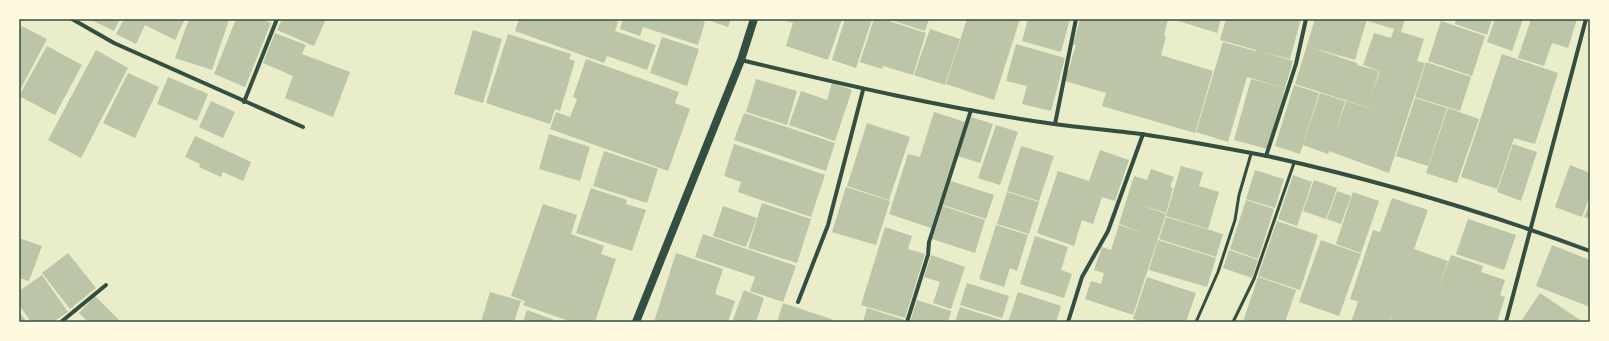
<svg xmlns="http://www.w3.org/2000/svg" width="1609" height="341" font-family="'DM Sans',sans-serif">
	<style>
		.building { fill: #bcc5a7 }
		.lines { fill: none; stroke-linecap: round; stroke-linejoin: round }
		.service { stroke: #344e41; stroke-width: 3 }
		.minor { stroke: #344e41; stroke-width: 4 }
		.secondary { stroke: #344e41; stroke-width: 8 }
		.neatline { fill: none; stroke: #344e41; stroke-width: 1.5 }
	</style>
	<rect width="100%" height="100%" fill="#e9edc9"/>
	<g class="building">
		<polygon points="89,19 120,19 114,31"/>
		<polygon points="124,19 185,19 175,40 145,25 136,44 116,34"/>
		<polygon points="189,19 229,20 212,70 175,58"/>
		<polygon points="236,19 261,19 271,23 245,87 214,74"/>
		<polygon points="282,19 326,19 314,46 277,30"/>
		<polygon points="519,19 609,19 618,22 615,31 656,45 647,70 607,56 604,63 515,31"/>
		<polygon points="623,19 697,19 705,22 698,45 643,27 640,36 620,29"/>
		<polygon points="705,19 731,19 728,27"/>
		<polygon points="783,19 842,19 828,60 786,46 793,23 783,20"/>
		<polygon points="845,19 872,19 856,68 832,60"/>
		<polygon points="874,19 883,19 926,33 913,75 883,66 882,69 860,62"/>
		<polygon points="888,19 929,19 925,31"/>
		<polygon points="967,19 1020,19 994,100 946,84"/>
		<polygon points="1028,19 1070,19 1061,52 1022,41"/>
		<polygon points="1080,19 1168,19 1164,36 1166,37 1161,55 1154,53 1213,71 1195,133 1102,106 1106,93 1065,81 1076,45 1073,45"/>
		<polygon points="1172,19 1221,19 1217,33"/>
		<polygon points="1226,19 1301,19 1290,59 1262,52 1293,61 1285,88 1247,77 1228,142 1196,132 1223,42 1255,51 1256,50 1220,40"/>
		<polygon points="1315,19 1367,19 1355,60 1309,47 1357,63 1357,65 1379,71 1371,97 1380,71 1363,65 1374,33 1391,38 1394,29 1368,21 1368,19 1405,19 1401,32 1424,39 1417,61 1425,63 1389,173 1329,151 1328,154 1303,145 1320,93 1345,101 1335,135 1346,101 1394,116 1295,84"/>
		<polygon points="1456,19 1492,19 1487,35 1455,24"/>
		<polygon points="1495,19 1523,19 1512,51 1487,42"/>
		<polygon points="1531,19 1577,19 1568,48 1552,43 1544,66 1518,58"/>
		<polygon points="1441,21 1485,36 1472,76 1428,61"/>
		<polygon points="22,26 47,39 19,92 19,31"/>
		<polygon points="930,29 960,39 945,85 914,75"/>
		<polygon points="473,30 502,39 483,103 454,94"/>
		<polygon points="275,33 306,45 302,54 350,72 333,117 285,98 293,76 263,63"/>
		<polygon points="508,34 571,54 569,59 575,61 560,111 555,109 550,124 486,103"/>
		<polygon points="662,37 699,49 687,86 650,73"/>
		<polygon points="1016,44 1065,58 1051,111 1022,104 1027,86 1006,81"/>
		<polygon points="47,46 82,65 55,115 19,96"/>
		<polygon points="96,50 128,68 81,158 48,140"/>
		<polygon points="1502,54 1558,73 1535,144 1514,138 1497,189 1461,177"/>
		<polygon points="586,59 679,92 675,103 690,109 668,171 550,129 556,112 570,117 577,99 573,97"/>
		<polygon points="1426,62 1471,77 1460,111 1415,97"/>
		<polygon points="128,73 159,87 135,138 103,123"/>
		<polygon points="168,77 208,94 197,121 157,104"/>
		<polygon points="756,79 797,91 787,125 746,112"/>
		<polygon points="1251,79 1285,88 1267,149 1234,140"/>
		<polygon points="832,83 852,90 835,141 789,125 801,91 827,100"/>
		<polygon points="1294,85 1319,93 1300,154 1275,146"/>
		<polygon points="1415,98 1447,108 1428,166 1396,156"/>
		<polygon points="211,101 235,112 223,138 199,127"/>
		<polygon points="1448,108 1479,119 1457,183 1426,173"/>
		<polygon points="934,112 965,122 931,228 889,214 908,154 920,157"/>
		<polygon points="744,113 835,143 826,171 734,140"/>
		<polygon points="971,117 993,124 980,163 958,156"/>
		<polygon points="867,123 910,137 889,200 847,186"/>
		<polygon points="996,125 1018,132 1000,185 978,178"/>
		<polygon points="549,134 590,147 580,181 539,169"/>
		<polygon points="195,136 251,162 243,181 223,172 221,177 199,167 200,164 185,157"/>
		<polygon points="734,144 825,175 811,217 738,192 741,182 724,176"/>
		<polygon points="1513,144 1537,152 1521,201 1497,192"/>
		<polygon points="1021,146 1054,156 1039,201 1007,191"/>
		<polygon points="1100,150 1129,160 1115,201 1102,197 1093,224 1082,220 1074,246 1037,233 1058,171 1089,181"/>
		<polygon points="604,151 658,169 647,203 593,186"/>
		<polygon points="1570,165 1590,173 1590,196 1582,217 1555,207"/>
		<polygon points="1181,166 1203,172 1199,186 1219,192 1208,229 1166,216"/>
		<polygon points="1151,169 1174,177 1170,187 1173,188 1166,213 1137,204 1166,214 1133,315 1085,299 1091,281 1101,284 1104,273 1094,270 1102,247 1111,250 1119,225 1147,234 1119,224 1134,176 1147,180"/>
		<polygon points="1255,170 1284,179 1275,208 1246,199"/>
		<polygon points="1293,175 1312,182 1297,226 1278,219"/>
		<polygon points="1314,180 1337,188 1326,219 1303,211"/>
		<polygon points="951,181 994,195 986,219 943,205"/>
		<polygon points="846,187 890,201 876,245 832,232"/>
		<polygon points="591,188 627,200 626,204 646,210 632,251 576,233"/>
		<polygon points="1337,191 1351,196 1341,224 1327,219"/>
		<polygon points="1007,192 1039,202 1029,234 997,224"/>
		<polygon points="1353,192 1379,201 1361,253 1336,244"/>
		<polygon points="1392,198 1428,210 1414,249 1448,261 1437,292 1451,255 1483,266 1481,272 1505,280 1500,295 1505,297 1497,322 1390,322 1392,313 1389,322 1351,322 1358,302 1368,305 1350,299 1373,230 1393,236 1380,232"/>
		<polygon points="1246,200 1274,209 1258,259 1230,249"/>
		<polygon points="762,203 811,219 797,263 748,248"/>
		<polygon points="1590,203 1590,219 1584,217"/>
		<polygon points="543,204 577,215 571,234 604,246 601,254 616,259 595,322 572,322 523,305 525,301 511,296"/>
		<polygon points="723,206 757,218 746,247 713,236"/>
		<polygon points="943,206 985,220 975,253 932,239"/>
		<polygon points="1166,217 1223,234 1216,257 1159,239"/>
		<polygon points="1468,219 1516,235 1504,270 1456,254"/>
		<polygon points="1277,221 1318,235 1300,290 1258,276"/>
		<polygon points="996,225 1028,235 1017,271 1010,268 1004,287 979,279"/>
		<polygon points="885,227 912,236 908,249 925,254 905,318 861,305"/>
		<polygon points="703,234 796,266 783,302 750,291 755,277 695,257"/>
		<polygon points="1035,236 1068,247 1061,270 1072,274 1064,298 1020,284"/>
		<polygon points="19,238 42,246 29,281 19,278"/>
		<polygon points="1158,240 1216,258 1207,287 1149,270"/>
		<polygon points="1321,240 1361,254 1339,316 1299,302"/>
		<polygon points="1552,245 1590,260 1590,307 1536,286"/>
		<polygon points="1229,250 1258,260 1252,278 1223,268"/>
		<polygon points="68,253 96,288 70,309 42,273"/>
		<polygon points="676,253 723,269 715,294 735,301 728,322 654,322"/>
		<polygon points="931,255 965,267 951,309 933,303 940,282 924,277"/>
		<polygon points="42,275 68,312 53,322 31,322 19,305 19,291"/>
		<polygon points="1147,277 1174,286 1162,320 1174,286 1196,293 1186,322 1144,322 1133,319"/>
		<polygon points="1258,277 1296,290 1285,322 1243,322"/>
		<polygon points="967,283 1009,296 1002,318 960,305"/>
		<polygon points="744,290 764,298 756,322 732,322"/>
		<polygon points="490,292 521,301 514,322 481,322"/>
		<polygon points="1018,292 1061,306 1056,322 1008,322"/>
		<polygon points="1540,293 1583,322 1521,321"/>
		<polygon points="95,296 121,322 88,322 79,313"/>
		<polygon points="917,300 951,311 948,322 910,322"/>
		<polygon points="783,303 840,322 777,322"/>
		<polygon points="960,307 1001,320 1000,322 955,322"/>
		<polygon points="867,308 905,320 905,322 863,322"/>
		<polygon points="527,310 560,322 523,322"/>
		<polygon points="19,312 27,322 19,322"/>
	</g>
	<g class="lines">
		<g class="service">
			<polyline points="1196,322 1218,272 1235,220 1239,195 1251,154"/>
			<polyline points="1233,322 1254,279 1294,163"/>
		</g>
		<g class="minor">
			<polyline points="72,19 114,43 303,127"/>
			<path d="M741 60C845 85 949 109 1054 124 1083 128 1113 130 1141 134 1183 140 1225 148 1267 156 1376 180 1485 212 1590 251"/>
			<polyline points="244,102 277,19"/>
			<polyline points="1055,124 1076,19"/>
			<polyline points="1266,156 1296,64 1306,19"/>
			<polyline points="798,302 828,225 863,90"/>
			<polyline points="61,322 106,285"/>
			<polyline points="907,322 928,255 929,242 971,110"/>
			<polyline points="1068,322 1082,277 1108,231 1143,134"/>
			<polyline points="1506,322 1586,19"/>
		</g>
		<polyline class="secondary" points="636,322 741,60 754,19"/>
	</g>
	<rect width="1609" height="341" fill="none" stroke="#fefae0" stroke-width="40"/>
	<rect x="20" y="20" width="1569" height="301" class="neatline"/>
</svg>
